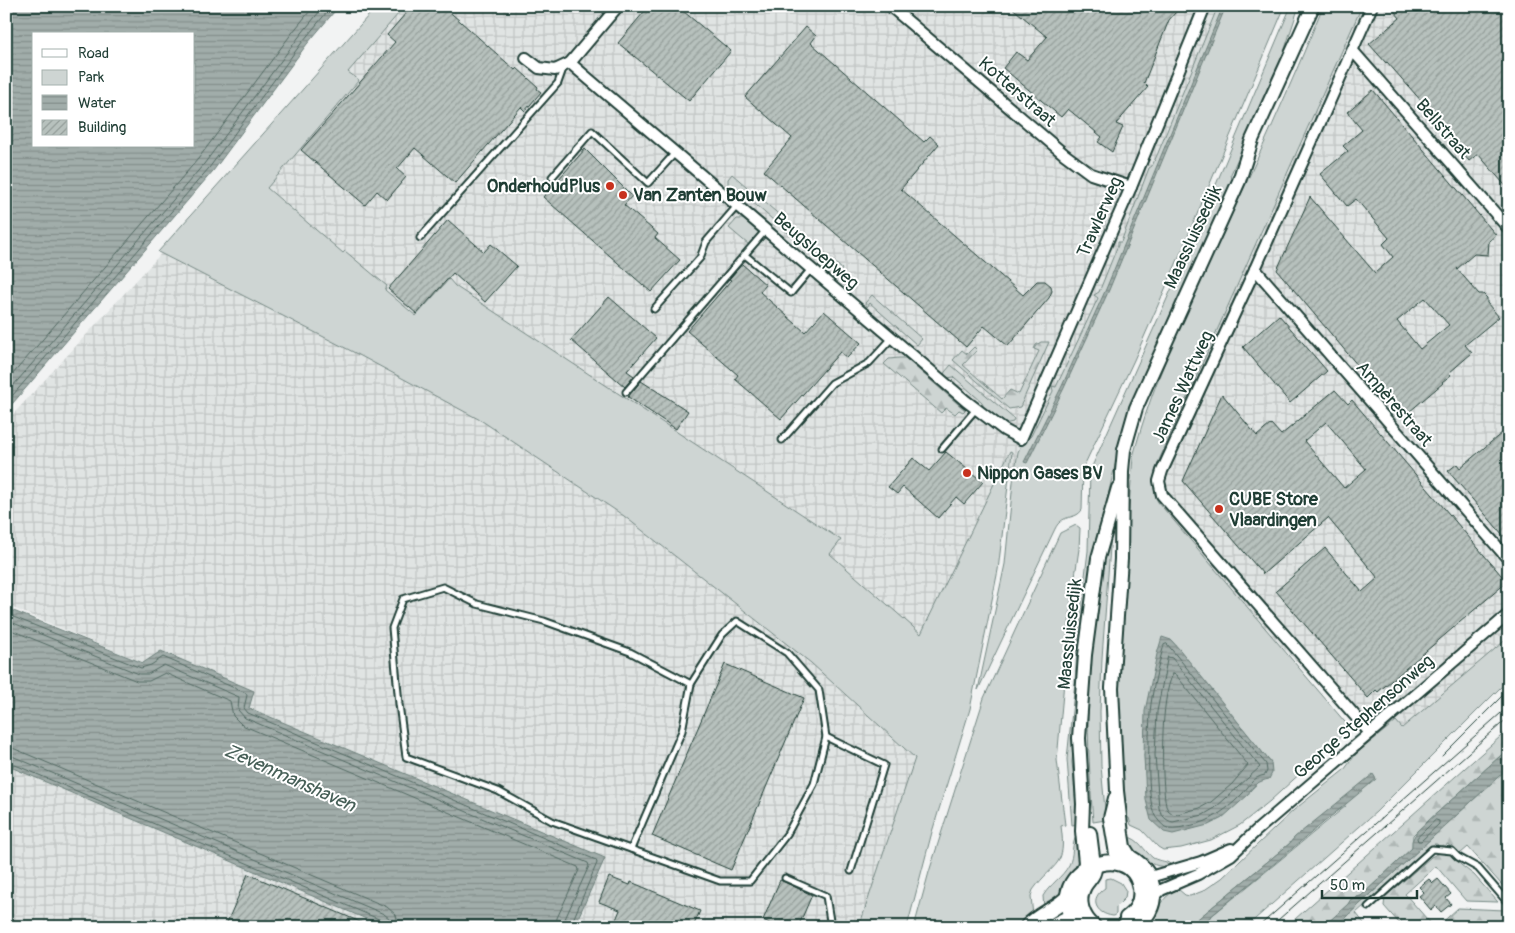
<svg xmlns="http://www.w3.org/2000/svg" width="1515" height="933" font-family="Pangolin,sans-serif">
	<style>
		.industrial { fill: url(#industrial-grid) }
		.green { fill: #ced5d3; stroke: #768984; fill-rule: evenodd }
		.forest { fill: url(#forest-firs); stroke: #768984 }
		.water { fill: url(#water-rules); stroke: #6d807b; fill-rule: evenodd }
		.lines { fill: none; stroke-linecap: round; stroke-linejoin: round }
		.shore { stroke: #536a63; stroke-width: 1 }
		.building { fill: url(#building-hatch); stroke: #1f3d34; fill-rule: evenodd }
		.service-casing { stroke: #1f3d34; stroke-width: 9 }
		.minor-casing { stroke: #1f3d34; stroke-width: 14 }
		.tertiary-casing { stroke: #1f3d34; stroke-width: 16 }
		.secondary-casing { stroke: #1f3d34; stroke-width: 18 }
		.service { stroke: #fff; stroke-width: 5 }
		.minor { stroke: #fff; stroke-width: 10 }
		.tertiary { stroke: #fff; stroke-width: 12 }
		.secondary { stroke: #fff; stroke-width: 14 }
		.tram { stroke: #1f3d34; stroke-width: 1 }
		.poi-dot { fill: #c8321e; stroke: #fff; stroke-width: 2 }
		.labels { text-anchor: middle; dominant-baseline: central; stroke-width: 4; stroke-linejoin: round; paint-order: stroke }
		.street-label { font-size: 18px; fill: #1f3d34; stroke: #fff }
		.poi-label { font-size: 18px; font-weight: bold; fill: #1f3d34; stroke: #fff; text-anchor: start }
		.water-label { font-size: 19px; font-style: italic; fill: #465f57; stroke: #fff }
	</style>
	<defs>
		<pattern id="industrial-grid" width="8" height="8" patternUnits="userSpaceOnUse" patternTransform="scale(1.25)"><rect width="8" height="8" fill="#e0e4e3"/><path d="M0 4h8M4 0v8" fill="none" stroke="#c0c4c3"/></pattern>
		<pattern id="forest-firs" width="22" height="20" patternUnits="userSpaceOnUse" patternTransform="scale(1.25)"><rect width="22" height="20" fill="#ced5d3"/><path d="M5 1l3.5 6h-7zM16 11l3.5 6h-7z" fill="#b0b8b6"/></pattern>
		<pattern id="water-rules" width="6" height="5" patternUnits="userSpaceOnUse" patternTransform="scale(1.25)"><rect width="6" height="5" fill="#a1adaa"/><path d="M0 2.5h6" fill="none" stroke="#838e8b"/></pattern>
		<pattern id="building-hatch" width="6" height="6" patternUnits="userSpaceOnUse" patternTransform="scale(1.25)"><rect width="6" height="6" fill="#b7c1bd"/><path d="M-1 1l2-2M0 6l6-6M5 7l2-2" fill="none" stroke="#949e9a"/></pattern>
	</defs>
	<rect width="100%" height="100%" fill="#f2f3f3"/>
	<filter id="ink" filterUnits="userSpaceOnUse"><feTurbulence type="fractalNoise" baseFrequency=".02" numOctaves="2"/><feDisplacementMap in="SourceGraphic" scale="10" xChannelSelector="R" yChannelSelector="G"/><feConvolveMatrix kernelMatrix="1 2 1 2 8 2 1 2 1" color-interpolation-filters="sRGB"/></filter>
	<g filter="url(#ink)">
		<g class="industrial">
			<polygon points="389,6 1223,6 1105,290 1007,486 859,927 574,927 604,858 6,605 6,422"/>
			<polygon points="1356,6 1509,6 1509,661 1392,761 1152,512 1146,474"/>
			<polygon points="6,765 385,927 6,927"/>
		</g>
		<g class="green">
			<polygon points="377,6 405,6 348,72 359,80 267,188 343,253 345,251 387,286 385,290 416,316 449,279 455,286 841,540 830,554 921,634 1010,451 1012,452 998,570 970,709 932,832 907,927 859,927 915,758 811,663 624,516 482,421 359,355 158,252"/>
			<path d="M1218 6H1285L1179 257 1134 360 1083 468 1082 510C1076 519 1067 515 1060 522 1057 524 1055 529 1053 533L978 690 1005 564 1013 482 1018 452 1022 443 1031 436 1053 391 1052 386 1056 387 1098 298 1094 295 1099 292 1118 245V242H1121L1149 168 1152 166 1158 153Z"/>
			<polygon points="1291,6 1299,6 1279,67 1230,176 1234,179 1140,383 1130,410 1121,440 1094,555 1072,762 1078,824 1072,825 1067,759 1075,682 1078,634 1088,551 1090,471 1183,263"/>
			<path d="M1323 6H1362L1160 458C1154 474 1150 486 1158 502L1350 728 1270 801 1240 825 1211 840 1181 848 1163 850 1158 847 1142 830 1131 825 1129 818H1124L1115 680 1133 457C1152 383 1186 312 1219 242 1255 164 1291 86 1323 6ZM1171 640 1271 763 1261 780 1222 818 1208 825 1148 810 1144 755Z"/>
			<polygon points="732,174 842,269 836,278 832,277 834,273 734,186 731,189 728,185 728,179"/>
			<polygon points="737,219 744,219 760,233 749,245 729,228"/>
			<polygon points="872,295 922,339 917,345 870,303 867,307 865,303"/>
			<polygon points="951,365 1014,419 1013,422 1004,424 984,409 982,402 954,377 947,378 944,375 945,372"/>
			<path d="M1076 525 1080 528 1079 549 1071 603 1057 760 1065 825 1061 826C1067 868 1054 861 1033 890L1031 896 1033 916 1020 927H914L929 872 984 698 1060 533Z"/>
			<path d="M1111 533 1102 658 1100 712 1101 766 1106 820 1093 822C1087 742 1084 661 1098 582 1101 565 1107 549 1111 533Z"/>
			<path d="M1509 637V679L1376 812 1246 927H1198L1346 806 1295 837 1289 844 1188 927H1148C1157 910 1160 898 1178 889L1185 895 1190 896 1203 891 1222 878 1294 810 1344 770 1356 754 1396 721 1402 728Z"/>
			<path d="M1077 835 1079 858 1077 867 1069 876 1059 898 1044 909 1043 896C1050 884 1062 878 1069 865 1074 856 1071 843 1077 835Z"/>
			<path d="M1127 837C1139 838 1144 851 1153 858 1160 862 1168 860 1172 866 1154 870 1131 855 1127 837Z"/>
			<path d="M1111 878 1121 883 1126 891 1125 898 1116 907V914L1113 916C1095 914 1089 898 1105 888V879Z"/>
		</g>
		<g class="forest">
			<polygon points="1041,342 1049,342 1020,407 1009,409 953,360 962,350 967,354 974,347 977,350 963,365 1002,399 1010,390 1019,394 1039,351 1034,349 1036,345"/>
			<polygon points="899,358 905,358 965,410 963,412 959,410 955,414 946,408 941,413 884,364 889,359"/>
			<polygon points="1509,729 1509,748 1417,831 1413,835 1412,848 1361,896 1356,897 1323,927 1286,927"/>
			<polygon points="1509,767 1509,893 1468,847 1460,854 1452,845 1450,847 1448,844 1445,846 1443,845 1439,847 1437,844 1434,844 1356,913 1367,927 1335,927"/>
			<polygon points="1439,853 1451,854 1461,865 1474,875 1498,902 1466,901 1436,866 1405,894 1434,927 1406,927 1401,921 1399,923 1384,906 1385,897 1431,857"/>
			<polygon points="1458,908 1505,910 1509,914 1509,927 1437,927"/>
		</g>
		<g class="water">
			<path d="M6 6H339L307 44 213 171 6 411ZM34 34H194V146H34Z"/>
			<polygon points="1223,6 1226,6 1109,290 1064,388 1027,463 1024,462 1062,386 1106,289"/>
			<polygon points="6,608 143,663 161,651 254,691 249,708 605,858 574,927 385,927 6,765"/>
			<path d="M1162 637 1171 640 1180 650 1271 763 1272 773 1269 779C1259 781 1252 785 1248 795L1222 818 1208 825 1173 834 1164 832 1151 820 1146 800 1144 755 1145 711 1157 654Z"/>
			<polygon points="1509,748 1509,767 1335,927 1323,927 1348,904 1351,899 1361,896 1412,848 1412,841 1417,831"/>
			<polygon points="1373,774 1376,779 1198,927 1188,927 1289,844 1295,837"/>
		</g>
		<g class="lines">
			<g class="shore">
				<polyline points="6,382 198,159 292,33 314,6"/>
				<polyline points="6,394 204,164 298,38 324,6"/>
				<polyline points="6,403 209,168 303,41 332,6"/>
				<polyline points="6,614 141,668 151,665 163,657 246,693 247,695 244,708 248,713 596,860 597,863 570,927"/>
				<polyline points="6,620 139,674 148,674 164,665 239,697 238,710 245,718 588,863 589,866 564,921 563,927"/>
				<polyline points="6,628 137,681 149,681 165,673 230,701 233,716 242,725 578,867 579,870 557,918 556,927"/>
				<path d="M1167 644 1266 764 1267 771 1265 775C1253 777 1250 785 1243 793 1233 804 1219 815 1206 821 1199 824 1172 831 1165 827 1162 825 1157 819 1155 816 1146 799 1149 734 1150 713 1152 691 1158 666 1164 645Z"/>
				<path d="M1168 657 1172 658 1260 767 1215 808 1203 815 1173 822C1166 821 1161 815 1159 808L1155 755 1157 712Z"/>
				<path d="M1173 674 1176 675 1248 765 1232 784 1211 802 1200 808 1174 815 1168 810 1166 806C1161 778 1160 698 1173 674Z"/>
				<polyline points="6,747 15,749 387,907 396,915 399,927"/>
				<polyline points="6,755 12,756 384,914 390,919 391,927"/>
				<polyline points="6,761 381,920 384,922 385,927"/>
				<polygon points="1436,820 1439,821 1439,824 1421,841 1418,841 1417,838"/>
			</g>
		</g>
		<g class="building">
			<polygon points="412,6 443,6 515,70 517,68 538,87 537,89 541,92 525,111 521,107 455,183 415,148 397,169 406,177 387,200 377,191 365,205 301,150 395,42 387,35"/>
			<polygon points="649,6 677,6 731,51 689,101 618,43"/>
			<polygon points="1010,6 1181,6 1169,20 1144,83 1148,87 1116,124 1123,127 1112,152 1098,142 1102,137 1068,109 1061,117 1003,68 1016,52 1027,60 1047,37"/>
			<polygon points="1390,6 1509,6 1509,90 1503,95 1509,102 1509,114 1503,119 1509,125 1509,190 1478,154 1469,161 1421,104 1423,103 1387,62 1386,63 1369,44 1400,18"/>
			<polygon points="806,27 816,36 811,43 924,142 930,136 939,144 901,189 1023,295 1037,281 1045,281 1051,286 1052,291 1049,298 1008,346 984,326 966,347 764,171 792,138 745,97"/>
			<path d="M1373 90 1496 235 1489 241 1488 255 1474 254 1457 269 1479 294H1483L1487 298V303L1499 317 1465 345 1472 353 1449 373 1451 375 1442 382 1443 383 1402 418 1277 270 1310 197 1375 273 1393 257 1383 244 1389 238 1356 199 1347 206 1320 174 1348 151 1343 146 1362 130 1347 112ZM1425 298 1449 325 1420 349 1397 321Z"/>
			<polygon points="585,149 632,196 624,205 658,234 655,238 680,260 651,292 543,197"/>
			<polygon points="448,220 484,252 491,244 517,266 485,302 453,273 417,314 388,289"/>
			<polygon points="742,264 766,285 760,292 805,332 824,311 861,343 847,358 840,352 781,419 735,379 738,375 687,331 731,280 729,279"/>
			<polygon points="609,297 656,338 627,371 634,376 625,387 571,340"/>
			<polygon points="1279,315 1327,371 1290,403 1243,347"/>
			<polygon points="641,381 688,411 676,429 628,397"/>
			<path d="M1335 390 1348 404 1352 400 1507 582 1378 692 1376 690 1368 698 1276 591 1325 548 1362 592 1378 578 1328 518 1263 574 1183 481 1222 394 1257 436 1271 424 1281 435ZM1326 422 1366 469 1344 488 1304 441Z"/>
			<polygon points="1509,427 1509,542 1448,471 1457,464 1460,468"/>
			<polygon points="946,452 983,482 964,504 956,497 938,518 903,487 897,494 888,487 913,458 929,471"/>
			<polygon points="725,664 804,698 731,870 652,836"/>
			<polygon points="248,874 372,927 225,927"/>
			<polygon points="609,877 630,885 631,882 700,911 693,927 613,927 620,910 599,902"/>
			<polygon points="1429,879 1433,883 1438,879 1451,894 1446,898 1451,904 1441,912 1436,906 1431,910 1419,896 1424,892 1419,887"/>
			<polygon points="780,880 812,895 798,927 778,927 763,920"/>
		</g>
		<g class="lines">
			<defs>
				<g id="service">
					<polyline points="552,177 592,131 648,183 675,153"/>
					<polyline points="420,238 558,83 564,66"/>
					<polyline points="745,255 791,293 811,269"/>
					<polyline points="654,309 700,258 706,242 737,206"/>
					<polyline points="626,392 766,230"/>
					<polyline points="782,440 832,383 869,363 892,338"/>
					<polyline points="942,449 976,409"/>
					<polygon points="443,587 477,604 544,621 630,652 691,684 722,635 737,621 787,653 819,690 826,737 814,784 787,834 750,881 720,881 552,821 498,791 406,757 399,704 392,628 403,599"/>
					<polyline points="826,737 884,765 851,871"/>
					<polyline points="631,849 682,731 691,684"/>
					<polyline points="785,878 826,896 831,927"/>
					<polyline points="1368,907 1432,849 1452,851 1458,857 1478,868 1509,904"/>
				</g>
				<g id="minor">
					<polyline points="890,6 1064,154 1091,174 1131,187"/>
					<polyline points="1353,51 1509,229"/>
					<polyline points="526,58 539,68 555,70 570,63 618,6"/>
					<polyline points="570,63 966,401 1004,430 1021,439 1131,187 1205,6"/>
					<polyline points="1255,269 1509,560"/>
					<polyline points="1370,733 1162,495 1159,481 1162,471 1255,269 1372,6"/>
					<polyline points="1150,877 1201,862 1231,849"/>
					<polyline points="1153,898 1161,890 1198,874 1231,855 1256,831 1509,614"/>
				</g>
				<g id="tertiary">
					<polyline points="1115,798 1110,818 1116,854 1121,864"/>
					<polyline points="1090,833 1094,865"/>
					<polyline points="1131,858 1124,847 1122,834 1117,791 1112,688 1121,559 1122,471 1124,450 1136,408 1239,181 1252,140 1313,6"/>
					<polyline points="1082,871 1085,863 1082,831 1083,804 1079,738 1085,655 1098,558 1118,488"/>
				</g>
				<g id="secondary">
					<path d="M1131 858C1158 873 1162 911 1133 927"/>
					<path d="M1094 865C1095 875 1089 878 1084 886 1076 901 1082 917 1094 927"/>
					<path d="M1027 927C1039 914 1057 909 1069 896"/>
					<polyline points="1050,927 1066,919 1080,918"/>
					<path d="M1078 927C1036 874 1132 834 1140 888 1142 900 1137 911 1127 918L1128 927"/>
				</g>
			</defs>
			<use href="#service" class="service-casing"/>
			<use href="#minor" class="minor-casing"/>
			<use href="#tertiary" class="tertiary-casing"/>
			<use href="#secondary" class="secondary-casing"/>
			<use href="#service" class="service"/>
			<use href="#minor" class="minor"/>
			<use href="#tertiary" class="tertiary"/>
			<use href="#secondary" class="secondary"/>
			<g class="tram">
				<polyline points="1442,756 1509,689"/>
				<polyline points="1258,927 1509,706"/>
				<polyline points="1270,927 1509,717"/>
			</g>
		</g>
	</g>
	<g class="poi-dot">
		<circle cx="610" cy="186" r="5"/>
		<circle cx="623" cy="195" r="5"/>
		<circle cx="967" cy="473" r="5"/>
		<circle cx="1219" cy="509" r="5"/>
	</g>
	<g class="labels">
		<g class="street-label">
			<text transform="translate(1017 92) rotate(41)">Kotterstraat</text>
			<text transform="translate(1443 129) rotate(49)">Bellstraat</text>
			<text transform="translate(1100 217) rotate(-66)">Trawlerweg</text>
			<text transform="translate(1193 237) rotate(-65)">Maassluissedijk</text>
			<text transform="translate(816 251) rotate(41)">Beugsloepweg</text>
			<text transform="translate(1183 387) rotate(-65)">James Wattweg</text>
			<text transform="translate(1394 404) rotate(49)">Ampèrestraat</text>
			<text transform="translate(1070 634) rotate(-84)">Maassluissedijk</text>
			<text transform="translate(1364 717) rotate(-41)">George Stephensonweg</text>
		</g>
		<g class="poi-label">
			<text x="600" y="186" text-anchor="end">OnderhoudPlus</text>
			<text x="633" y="195">Van Zanten Bouw</text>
			<text x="977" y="473">Nippon Gases BV</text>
			<text x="1229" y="499">CUBE Store<tspan x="1229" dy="21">Vlaardingen</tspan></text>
		</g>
		<g class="water-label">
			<text transform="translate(290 778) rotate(24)">Zevenmanshaven</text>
		</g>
	</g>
	<rect width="1515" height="933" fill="none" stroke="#fff" stroke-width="25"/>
	<rect x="12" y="12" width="1490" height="908" fill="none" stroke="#1f3d34" stroke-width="2" filter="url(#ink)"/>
	<rect x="32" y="32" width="162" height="115" fill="#ffffff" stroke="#a5b1ae"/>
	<rect x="42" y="49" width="25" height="8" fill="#ffffff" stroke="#a5b1ae"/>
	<text x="78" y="58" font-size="15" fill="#1f3d34">Road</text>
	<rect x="42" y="70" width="25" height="15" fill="#ced5d3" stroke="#a5b1ae"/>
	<text x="78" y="82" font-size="15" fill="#1f3d34">Park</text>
	<rect x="42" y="95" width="25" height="15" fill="url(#water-rules)" stroke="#a5b1ae"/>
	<text x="78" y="108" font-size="15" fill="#1f3d34">Water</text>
	<rect x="42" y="120" width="25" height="15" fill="url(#building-hatch)" stroke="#a5b1ae"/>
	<text x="78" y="132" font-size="15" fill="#1f3d34">Building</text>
	<path d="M1322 890v8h95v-8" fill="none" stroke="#1f3d34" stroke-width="2.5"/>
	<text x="1330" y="890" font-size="15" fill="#1f3d34" stroke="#ffffff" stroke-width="4" paint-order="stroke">50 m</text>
</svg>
